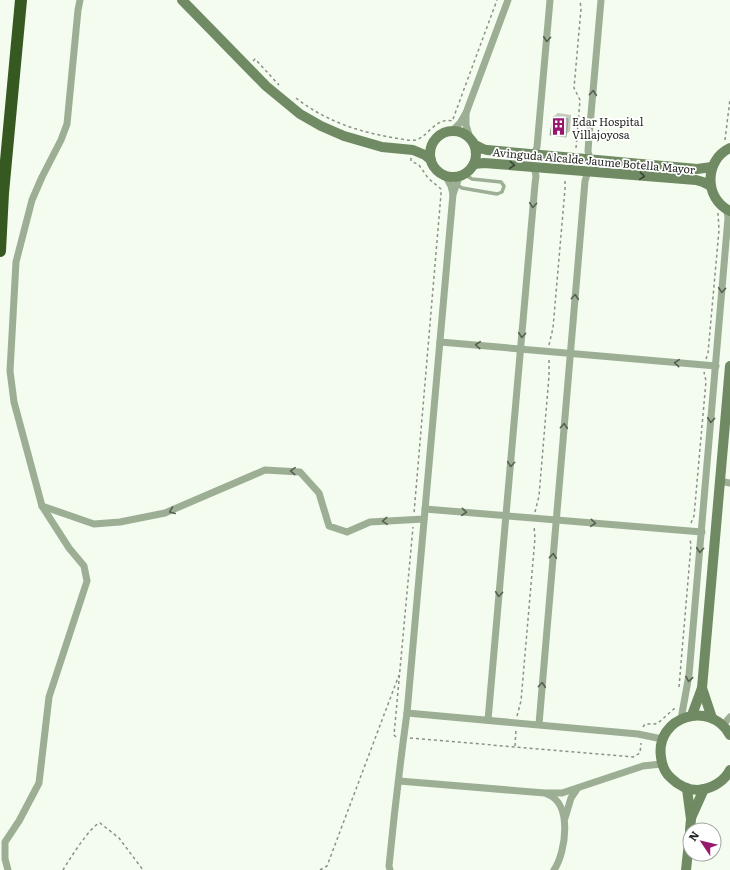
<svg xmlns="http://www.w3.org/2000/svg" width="730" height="870" font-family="Literata,serif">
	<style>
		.shadow { fill: #0003 }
		.building { fill: #b6bfb2; stroke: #949d90 }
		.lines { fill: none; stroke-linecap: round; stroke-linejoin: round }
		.path { stroke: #8b9188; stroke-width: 1.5; stroke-dasharray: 3 3; stroke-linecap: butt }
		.lane { stroke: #9cae94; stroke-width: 3.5 }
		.street { stroke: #9cae94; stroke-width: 7 }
		.secondary { stroke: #708a63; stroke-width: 10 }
		.highway { stroke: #355921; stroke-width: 12 }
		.oneway { stroke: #576153 }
		.oneway2 { stroke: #3b4636 }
		.labels { text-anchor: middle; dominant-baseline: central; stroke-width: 3.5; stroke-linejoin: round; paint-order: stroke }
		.poi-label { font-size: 11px; fill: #1f221d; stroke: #fff; text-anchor: start }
		.street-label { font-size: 11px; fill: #1f221d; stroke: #fff }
	</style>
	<rect width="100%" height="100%" fill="#f3fcef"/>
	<polygon class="shadow" points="558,113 571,115 570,131 565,135 553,117"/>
	<polygon class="building" points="553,117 568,119 566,137 550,135"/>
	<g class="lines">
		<g class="path">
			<polyline points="253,61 255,59 279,85"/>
			<path d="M296 98C325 121 359 132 395 138 402 139 410 141 416 140 429 136 435 117 453 121"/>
			<polyline points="453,119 497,0"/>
			<polyline points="725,140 730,99"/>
			<polyline points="576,148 580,100 574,88 581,9 580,0"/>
			<polyline points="411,158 411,161 419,165 428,178 441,189 441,194 414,513"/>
			<polyline points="549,345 553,328 565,189 565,178"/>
			<polyline points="706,359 708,353 719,230 718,213"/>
			<polyline points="535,512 539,496 549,376 549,359"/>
			<polyline points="691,523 694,516 706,381 704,372"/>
			<polyline points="679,687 691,545 690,539"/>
			<polyline points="517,716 521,701 535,538 534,526"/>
			<polyline points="643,727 645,724 655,724 658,723 675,708"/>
			<polyline points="396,737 394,735 413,527"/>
			<polyline points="410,738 633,757 640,753 641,743"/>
			<polyline points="515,746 516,730"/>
			<path d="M63 870C69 860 91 825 100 823L119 838 143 870"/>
			<polyline points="320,870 327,866 399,675"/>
		</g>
		<polyline class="lane" points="456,184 462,188 497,194 502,192 504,186 501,182 472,179 464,174"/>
		<g class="street">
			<polyline points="466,113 508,0"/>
			<polyline points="452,131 460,123 466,113 466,125 470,138"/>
			<polyline points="534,155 537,147 550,0"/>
			<polyline points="590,160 588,151 589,137 601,0"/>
			<polyline points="445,175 451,186 453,194 460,175"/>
			<polyline points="440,342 716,366"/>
			<polyline points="719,481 730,483"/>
			<polyline points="42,506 94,524 120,522 165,513 265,470 300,472 319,493 329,526 347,532 370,522 424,519"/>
			<polyline points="425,509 702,532"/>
			<polyline points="407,713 638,734 662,739"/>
			<polyline points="681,719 689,675 728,218 727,210"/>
			<polyline points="488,720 535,184 536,176 534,167"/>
			<polyline points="539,724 585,181 588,171"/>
			<polyline points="723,725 730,717"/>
			<polyline points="399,781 545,793 562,793 643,766 661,764"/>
			<path d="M547 794C573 803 566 852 554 870"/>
			<polyline points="565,818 571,798 577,789"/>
			<polyline points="8,870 5,859 5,842 19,821 39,783 49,697 87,581 84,566 69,548 42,506 14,402 10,371 16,262 32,200 42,177 61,140 67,124 78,10 80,0"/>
			<path d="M390 870 389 866C394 815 400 764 407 713L453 194"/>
		</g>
		<g class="secondary">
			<polyline points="182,0 266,86 300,114 321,126 344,136 382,147 413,150 425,155 431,160"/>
			<circle cx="453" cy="154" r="23"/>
			<polyline points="475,145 483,149 487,150 697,169 712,167"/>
			<path d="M730 148C704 160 704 199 730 211"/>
			<polyline points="474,164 484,163 696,180 703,182 711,186"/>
			<polyline points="702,688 712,718"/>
			<polyline points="692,715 702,688 730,366"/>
			<path d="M730 735C710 699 655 717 661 757 662 765 665 773 671 778 678 785 688 790 698 790 711 789 724 782 730 770"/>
			<polyline points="687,789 691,819 690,830"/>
			<polyline points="691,818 704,789"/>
			<polyline points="686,870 690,833"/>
		</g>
		<polyline class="highway" points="0,251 3,193 21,0"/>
	</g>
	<defs><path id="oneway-chevron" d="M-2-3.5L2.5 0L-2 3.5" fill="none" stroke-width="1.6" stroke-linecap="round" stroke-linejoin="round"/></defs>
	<g class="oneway">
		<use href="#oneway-chevron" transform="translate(547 39) rotate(95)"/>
		<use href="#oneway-chevron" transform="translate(593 93) rotate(-85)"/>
		<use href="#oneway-chevron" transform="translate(533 205) rotate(95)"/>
		<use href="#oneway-chevron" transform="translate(722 290) rotate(94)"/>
		<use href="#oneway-chevron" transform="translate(575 297) rotate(-85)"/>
		<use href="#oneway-chevron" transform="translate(522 335) rotate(95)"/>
		<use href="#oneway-chevron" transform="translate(478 345) rotate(-175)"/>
		<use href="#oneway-chevron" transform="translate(677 363) rotate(-175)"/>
		<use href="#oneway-chevron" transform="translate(711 420) rotate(95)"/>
		<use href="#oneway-chevron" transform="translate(564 426) rotate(-85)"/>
		<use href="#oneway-chevron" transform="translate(511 464) rotate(95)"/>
		<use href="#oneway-chevron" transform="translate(293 471) rotate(-177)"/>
		<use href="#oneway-chevron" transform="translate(172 511) rotate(158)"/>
		<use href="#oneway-chevron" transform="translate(464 512) rotate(5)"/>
		<use href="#oneway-chevron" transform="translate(385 521) rotate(177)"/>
		<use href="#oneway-chevron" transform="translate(593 523) rotate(5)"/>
		<use href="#oneway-chevron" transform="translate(700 550) rotate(95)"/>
		<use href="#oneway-chevron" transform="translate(553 556) rotate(-85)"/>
		<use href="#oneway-chevron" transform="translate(499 594) rotate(95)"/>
		<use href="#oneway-chevron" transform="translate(689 679) rotate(99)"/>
		<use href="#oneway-chevron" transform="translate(542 685) rotate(-85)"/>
	</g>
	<g class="oneway2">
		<use href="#oneway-chevron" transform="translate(512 165) rotate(5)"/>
		<use href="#oneway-chevron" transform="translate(642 176) rotate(5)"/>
	</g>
	<defs>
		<symbol id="building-bare" viewBox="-9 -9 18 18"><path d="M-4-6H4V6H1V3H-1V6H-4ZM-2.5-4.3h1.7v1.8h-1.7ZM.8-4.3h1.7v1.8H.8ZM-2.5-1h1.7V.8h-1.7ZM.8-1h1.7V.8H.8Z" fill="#98176e" stroke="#fff" stroke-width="2.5" paint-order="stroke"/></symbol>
	</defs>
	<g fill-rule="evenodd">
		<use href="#building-bare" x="546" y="114" width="25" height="25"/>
	</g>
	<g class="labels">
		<g class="poi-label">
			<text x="572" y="121">Edar Hospital<tspan x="572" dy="13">Villajoyosa</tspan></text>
		</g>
		<g class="street-label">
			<text transform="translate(594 160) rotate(5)">Avinguda Alcalde Jaume Botella Mayor</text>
		</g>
	</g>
	<g transform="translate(702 842) rotate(305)"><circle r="19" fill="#ffffff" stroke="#a5a7a5"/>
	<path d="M0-3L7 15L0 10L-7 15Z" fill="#98176e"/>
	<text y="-6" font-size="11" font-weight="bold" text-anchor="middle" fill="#1f221d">N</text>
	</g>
</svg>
